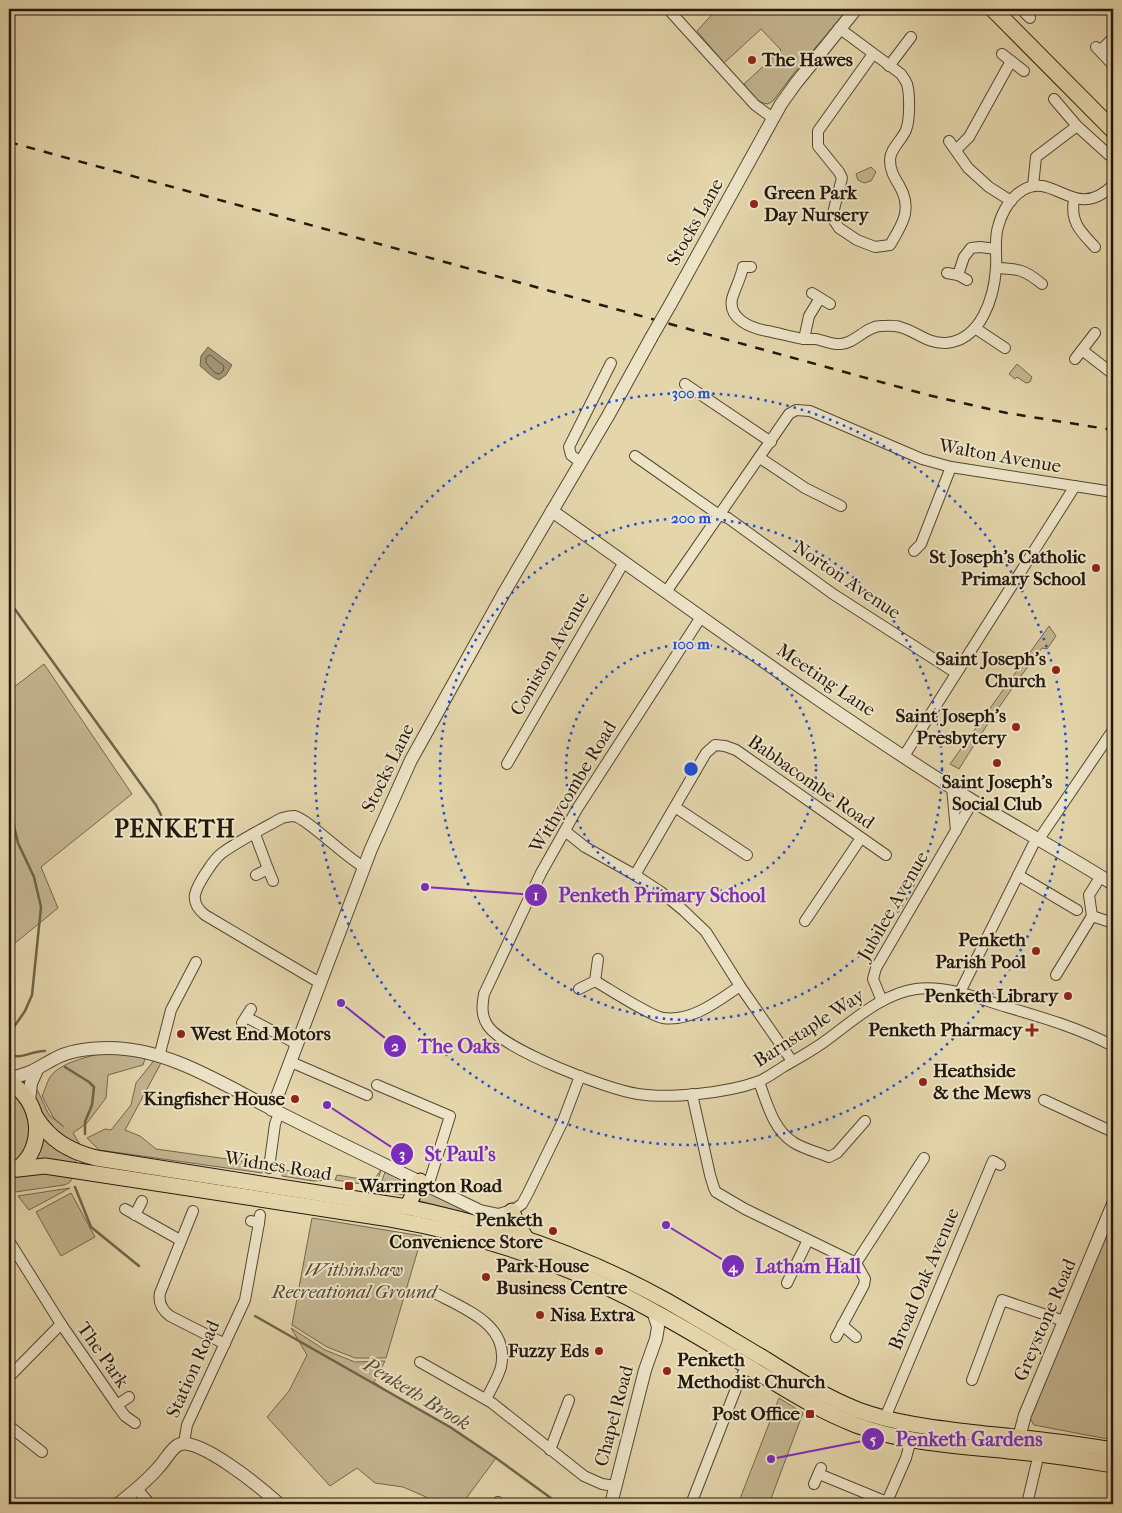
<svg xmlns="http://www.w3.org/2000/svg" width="1122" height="1513" font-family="'IM FELL French Canon',serif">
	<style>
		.green { fill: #c3b590; stroke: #73664e }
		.water { fill: #a29575; stroke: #6f634b }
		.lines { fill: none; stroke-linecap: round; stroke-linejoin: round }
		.shore { stroke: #625641; stroke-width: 1 }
		.stream { stroke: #6f634b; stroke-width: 2.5 }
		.minor-casing { stroke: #534734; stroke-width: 12 }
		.tertiary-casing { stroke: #534734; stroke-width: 14 }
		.primary-casing { stroke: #23180d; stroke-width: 17 }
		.trunk-casing { stroke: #23180d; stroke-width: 18 }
		.minor { stroke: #ede4c8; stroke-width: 10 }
		.tertiary { stroke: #ede4c8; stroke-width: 12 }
		.primary { stroke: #e4d5ab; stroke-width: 15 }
		.trunk { stroke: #e4d5ab; stroke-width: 16 }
		.rail { stroke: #23180d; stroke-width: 2.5; stroke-dasharray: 9 9; stroke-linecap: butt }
		.tertiary-bridge-casing { stroke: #534734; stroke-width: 14; stroke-linecap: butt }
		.tertiary-bridge { stroke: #ede4c8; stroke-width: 12 }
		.ring { fill: none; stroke: #1d4ed8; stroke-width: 2.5; stroke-dasharray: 2.5 5 }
		.poi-dot { fill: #8f2418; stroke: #ede4c8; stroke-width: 2 }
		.labels { text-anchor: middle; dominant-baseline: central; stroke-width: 4; stroke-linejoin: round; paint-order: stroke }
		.poi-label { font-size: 19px; font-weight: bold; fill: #23180d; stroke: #ede4c8; text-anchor: end }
		.street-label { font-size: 19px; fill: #23180d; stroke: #ede4c8 }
		.park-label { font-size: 19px; font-style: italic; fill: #534734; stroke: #ede4c8 }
		.water-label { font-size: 20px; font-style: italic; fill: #564a37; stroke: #ede4c8 }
		.district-label { font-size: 24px; font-weight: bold; letter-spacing: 1px; fill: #23180d; stroke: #ede4c8 }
		.centre { fill: #1d4ed8; stroke: #ede4c8; stroke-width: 2.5 }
		.ring-label { font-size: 15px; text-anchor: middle; font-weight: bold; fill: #1d4ed8; stroke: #ede4c8; stroke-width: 4; stroke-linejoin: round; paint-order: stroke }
		.leader { fill: none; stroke: #7b2cbf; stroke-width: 2 }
		.callout-dot { fill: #7b2cbf; stroke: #ede4c8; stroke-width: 2 }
		.mark-label { font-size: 15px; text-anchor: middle; font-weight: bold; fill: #fff }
		.callout-label { font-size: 20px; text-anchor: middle; font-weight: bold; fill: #7b2cbf; stroke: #ede4c8; stroke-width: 4; stroke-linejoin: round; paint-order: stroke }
	</style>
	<rect width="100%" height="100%" fill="#e4d5ab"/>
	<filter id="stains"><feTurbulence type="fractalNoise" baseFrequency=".004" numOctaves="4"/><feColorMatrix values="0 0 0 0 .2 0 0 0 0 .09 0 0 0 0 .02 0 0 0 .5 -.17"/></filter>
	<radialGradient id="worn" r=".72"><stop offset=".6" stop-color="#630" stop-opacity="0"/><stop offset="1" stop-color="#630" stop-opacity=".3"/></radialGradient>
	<g class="green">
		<path d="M717 9H848L794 73 773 101 768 104C757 103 749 93 744 84L781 50 761 29 724 63 697 31Z"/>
		<polygon points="871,167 876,172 871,181 864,183 858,180 856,174"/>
		<polygon points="1017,364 1032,377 1030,382 1026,383 1017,377 1015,379 1009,374"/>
		<path d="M1049 626 1056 636 1047 649 1042 648C1012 687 985 727 959 769L950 764Z"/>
		<polygon points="44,664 132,794 41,867 58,908 9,948 9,691"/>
		<path d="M113 1051 146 1056 143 1065 108 1075 106 1098 87 1123 73 1133 81 1146 80 1148 47 1126 34 1096 35 1085 49 1115 64 1127 53 1117 42 1096C45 1090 47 1082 50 1077 61 1061 95 1055 113 1051Z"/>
		<polygon points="156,1058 161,1063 125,1130 140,1136 156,1149 263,1164 262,1173 99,1150 87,1138 105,1129 111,1130 131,1105 136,1083"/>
		<polygon points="9,1089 18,1096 30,1118 28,1147 13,1165 9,1167"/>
		<polygon points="44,1138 77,1157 74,1166 34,1161"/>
		<path d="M36 1170 72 1176C71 1182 70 1183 64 1185L15 1192 9 1196V1180L17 1176Z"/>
		<polygon points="284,1170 319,1175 328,1180 313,1181 282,1176"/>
		<polygon points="381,1170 376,1186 335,1180 337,1175 373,1181"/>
		<polygon points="385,1172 408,1183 410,1186 405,1195 378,1192"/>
		<polygon points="70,1188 29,1210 18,1196"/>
		<polygon points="424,1191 473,1215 420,1201 417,1199 420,1192"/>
		<polygon points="71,1193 95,1237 61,1256 36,1212"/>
		<polygon points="312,1218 422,1236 386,1358 355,1358 327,1347 292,1325"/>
		<polygon points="1113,1220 1113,1440 1034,1425 1030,1418"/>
		<polygon points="291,1328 325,1350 355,1362 385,1361 374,1382 393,1395 450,1427 496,1458 462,1504 436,1504 426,1497 403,1487 375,1483 357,1468 330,1486 267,1417 289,1391 307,1355"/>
		<polygon points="779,1398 803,1413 769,1504 738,1504"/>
	</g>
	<path class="water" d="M208 347 232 365 226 375 219 380C211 377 207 371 200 366L201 356Z"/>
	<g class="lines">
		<polygon class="shore" points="210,355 224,366 223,371 219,374 215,373 206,363 206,358"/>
		<g class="stream">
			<polyline points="9,601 156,805 161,815"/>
			<polyline points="9,804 18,843 34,877 41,907 32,995 25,1011 9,1034"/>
			<path d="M9 1054C20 1061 33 1050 45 1051"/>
			<polyline points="65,1067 89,1082 94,1087 92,1105 85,1122 85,1134"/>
			<polyline points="75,1187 91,1227 139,1266"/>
			<polyline points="255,1316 450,1427 496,1458 559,1504"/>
		</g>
		<defs>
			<g id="minor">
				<polyline points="668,9 755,105 773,118"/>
				<polyline points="1021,9 1030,18"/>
				<path d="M839 28 901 74C903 77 906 81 907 84 910 94 910 120 906 130 902 140 890 149 890 160 890 170 894 177 899 185 913 209 903 223 890 245L875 247 857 240 839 228 832 217 842 178 839 172 818 146V131L873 54"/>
				<polyline points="1096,47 1113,65"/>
				<polyline points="1100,51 1113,38"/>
				<polyline points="1002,54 1024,71"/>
				<polyline points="889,66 911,37"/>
				<polyline points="1054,99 1077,126 1109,155"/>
				<polyline points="949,141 968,168 989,187 1011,201"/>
				<polyline points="956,150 969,137 1011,61"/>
				<polyline points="1033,186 1036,157 1077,126"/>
				<path d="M1074 199C1070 222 1080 231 1095 247"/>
				<path d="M751 267H743C741 278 735 288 732 299 728 319 751 328 767 331 779 333 791 337 804 339 807 339 811 339 815 339 824 340 831 345 841 344 856 343 866 326 881 326 887 326 894 325 900 327 916 331 927 344 946 343 981 340 994 298 996 268 997 254 994 240 998 227 1002 212 1010 198 1023 190 1054 171 1075 223 1113 185"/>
				<path d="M996 268C1018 269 1024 269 1042 284"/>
				<polyline points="947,273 958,275 967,280"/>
				<polyline points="958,275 964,257 971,248 980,247 996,249"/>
				<polyline points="812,293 830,304"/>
				<polyline points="975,328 1005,348"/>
				<polyline points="804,339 809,316 820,298"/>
				<polyline points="1082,350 1113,374"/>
				<polyline points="1075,359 1095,333"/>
				<polyline points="685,384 771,442"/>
				<polyline points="635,456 719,515 728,518 833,594 956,673"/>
				<polyline points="760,458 805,488 841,506"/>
				<polyline points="580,462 571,455 569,447 611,363"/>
				<polyline points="914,551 921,544 951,467"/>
				<polyline points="666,592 789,414 796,410 810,411 922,459 951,467 1113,492"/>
				<path d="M701 617 577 809 541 873 484 994C482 1006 481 1016 488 1026 505 1050 608 1090 638 1094 670 1099 726 1093 757 1082 766 1079 775 1072 783 1067 798 1058 814 1050 828 1039 854 1020 882 994 916 989 947 985 977 998 1007 1007 1044 1018 1079 1028 1113 1046"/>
				<polyline points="904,756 1075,486"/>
				<polyline points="507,764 624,562"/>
				<polyline points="952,787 956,831"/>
				<polyline points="675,807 747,855"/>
				<polyline points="565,831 585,847 635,875 661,892 683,910 706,932 740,986 792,1061"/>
				<polyline points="255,834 268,869"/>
				<polyline points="1039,839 1113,730"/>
				<polyline points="256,875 268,869 273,881"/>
				<polyline points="635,875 706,753 715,745 725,746 736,750 886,855"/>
				<polyline points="1018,875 1077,910"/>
				<polyline points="1092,916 1089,895 1101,876"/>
				<polyline points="805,921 861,838"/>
				<polyline points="1056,975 1092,916 1113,923"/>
				<path d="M595 981C609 989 650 1016 663 1018 692 1022 718 1001 740 986"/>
				<path d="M320 983 205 915C188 901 195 890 205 874 210 867 214 859 222 853 240 840 262 829 282 818 286 817 290 816 294 816 307 818 346 858 364 867"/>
				<polyline points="579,989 595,981 598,959"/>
				<polyline points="960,992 1033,845"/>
				<polyline points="882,1001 873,979 876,968 973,801"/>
				<polyline points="246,1017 297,1044"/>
				<polyline points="242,1023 251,1009"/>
				<polyline points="159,1057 171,1010 196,962"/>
				<polyline points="291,1062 367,1095"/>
				<path d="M759 1082C767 1103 773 1129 793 1142 803 1149 818 1152 829 1157L837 1153 865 1121"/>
				<polyline points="377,1085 450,1116 428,1186"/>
				<polyline points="692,1094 710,1175 714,1188 716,1192 745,1209 856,1263 865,1279 864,1285 836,1337"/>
				<polyline points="1044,1100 1113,1132"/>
				<polyline points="269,1168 275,1124 279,1113"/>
				<polyline points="125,1209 180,1240"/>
				<path d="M193 1211 160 1293C158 1303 162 1310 170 1316L225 1344"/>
				<polyline points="512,1211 522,1204 528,1193 563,1121 580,1076"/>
				<polyline points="135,1215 142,1201"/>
				<polyline points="251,1221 259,1223 260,1215"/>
				<polyline points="9,1241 61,1324 117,1405"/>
				<polyline points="856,1263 924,1158"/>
				<polyline points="787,1283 808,1240"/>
				<path d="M437 1294C466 1310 510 1325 501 1367 498 1378 491 1389 486 1399"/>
				<polyline points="842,1325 856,1337"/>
				<polyline points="420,1362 492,1403 584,1476 602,1484 615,1486"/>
				<polyline points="9,1377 61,1324"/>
				<polyline points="972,1380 1002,1300 1064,1321"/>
				<polyline points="129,1397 117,1405 125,1416 135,1423"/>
				<polyline points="885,1418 993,1161 1000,1165"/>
				<polyline points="9,1426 42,1452"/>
				<polyline points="184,1443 187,1425 245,1300 259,1223"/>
				<polyline points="550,1450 569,1400"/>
				<polyline points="819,1474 887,1502"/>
				<polyline points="814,1484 821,1468"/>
				<polyline points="137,1489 150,1504"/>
				<polyline points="497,1504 498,1502"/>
				<polyline points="691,1504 739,1381 747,1366"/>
				<polyline points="886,1504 906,1458 911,1439"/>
				<polyline points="1027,1504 1040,1449"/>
			</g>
			<g id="tertiary">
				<polyline points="670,305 781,104 796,83 856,9"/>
				<path d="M552 511C691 609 828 711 973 801 1019 829 1067 855 1113 884"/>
				<path d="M9 1078C29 1075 37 1068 54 1059 70 1050 91 1048 109 1048 171 1048 228 1088 282 1114 347 1147 414 1179 480 1211L499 1215 512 1211"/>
				<polyline points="29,1101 31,1083 37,1070"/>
				<polyline points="272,1110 371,849 411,760 505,591 608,416 651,338"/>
				<polyline points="1017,1445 1025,1415 1113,1204"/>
				<path d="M118 1504C132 1493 146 1482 158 1468 165 1461 170 1450 178 1445 197 1434 265 1491 279 1504"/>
				<polyline points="611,1504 645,1370 656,1339 658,1327 653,1311"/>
			</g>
			<g id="primary">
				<path d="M9 1082C41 1100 47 1147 17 1169"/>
				<path d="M35 1116C50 1140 69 1151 96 1158L407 1207C500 1226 584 1255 667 1301 700 1320 733 1340 765 1359 795 1378 825 1397 858 1410 899 1425 943 1429 985 1434 1028 1438 1071 1443 1113 1450"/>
				<path d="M18 1169 45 1166 390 1219C481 1235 571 1265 653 1311 684 1328 716 1347 747 1366 782 1387 817 1410 856 1425 904 1443 958 1446 1009 1451 1044 1454 1079 1459 1113 1465"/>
				<polyline points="407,1207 420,1181"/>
				<polyline points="512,1211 517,1224 526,1238"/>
			</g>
			<polyline id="trunk" points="993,9 1113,130"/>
		</defs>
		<use href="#minor" class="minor-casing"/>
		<use href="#tertiary" class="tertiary-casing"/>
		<use href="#primary" class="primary-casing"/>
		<use href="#trunk" class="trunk-casing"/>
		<use href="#minor" class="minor"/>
		<use href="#tertiary" class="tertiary"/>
		<use href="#primary" class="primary"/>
		<use href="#trunk" class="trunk"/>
		<polyline class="rail" points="9,142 928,395 1007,413 1113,430"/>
		<defs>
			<polyline id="tertiary-bridge" points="651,338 670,305"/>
		</defs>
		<use href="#tertiary-bridge" class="tertiary-bridge-casing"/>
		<use href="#tertiary-bridge" class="tertiary-bridge"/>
	</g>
	<g class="ring">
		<circle cx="691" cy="769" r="125"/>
		<circle cx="691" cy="769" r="251"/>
		<circle cx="691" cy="769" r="376"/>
	</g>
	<g class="poi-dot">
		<circle cx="752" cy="60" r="5"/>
		<circle cx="754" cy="204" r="5"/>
		<circle cx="1096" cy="568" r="5"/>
		<circle cx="1056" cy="670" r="5"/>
		<circle cx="1016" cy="727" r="5"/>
		<circle cx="997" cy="763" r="5"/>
		<circle cx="1036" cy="951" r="5"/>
		<circle cx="1068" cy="996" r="5"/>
		<path d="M1029.5 1022.5h5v5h5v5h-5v5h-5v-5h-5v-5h5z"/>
		<circle cx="181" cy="1034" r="5"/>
		<circle cx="923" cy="1082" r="5"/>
		<circle cx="295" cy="1099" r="5"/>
		<rect x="344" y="1181" width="10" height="10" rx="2.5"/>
		<circle cx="553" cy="1231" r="5"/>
		<circle cx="486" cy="1277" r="5"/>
		<circle cx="540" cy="1315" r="5"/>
		<circle cx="599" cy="1351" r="5"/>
		<circle cx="667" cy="1371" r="5"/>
		<rect x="805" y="1409" width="10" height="10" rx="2.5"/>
	</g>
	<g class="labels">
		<g class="poi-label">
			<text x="762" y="60" text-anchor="start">The Hawes</text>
			<text x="764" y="193" text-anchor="start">Green Park<tspan x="764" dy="22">Day Nursery</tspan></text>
			<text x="1086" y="557">St Joseph's Catholic<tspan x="1086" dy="22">Primary School</tspan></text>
			<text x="1046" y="659">Saint Joseph's<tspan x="1046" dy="22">Church</tspan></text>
			<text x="1006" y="716">Saint Joseph's<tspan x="1006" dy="22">Presbytery</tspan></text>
			<text x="997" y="782" text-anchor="middle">Saint Joseph's<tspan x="997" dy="22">Social Club</tspan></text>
			<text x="1026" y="940">Penketh<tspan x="1026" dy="22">Parish Pool</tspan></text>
			<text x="1058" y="996">Penketh Library</text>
			<text x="1022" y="1030">Penketh Pharmacy</text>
			<text x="191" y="1034" text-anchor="start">West End Motors</text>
			<text x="933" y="1071" text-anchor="start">Heathside<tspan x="933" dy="22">&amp; the Mews</tspan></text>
			<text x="285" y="1099">Kingfisher House</text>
			<text x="359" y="1186" text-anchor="start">Warrington Road</text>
			<text x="543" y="1220">Penketh<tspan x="543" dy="22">Convenience Store</tspan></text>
			<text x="496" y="1266" text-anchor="start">Park House<tspan x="496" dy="22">Business Centre</tspan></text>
			<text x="550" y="1315" text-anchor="start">Nisa Extra</text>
			<text x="589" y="1351">Fuzzy Eds</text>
			<text x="677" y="1360" text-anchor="start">Penketh<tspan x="677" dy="22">Methodist Church</tspan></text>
			<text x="800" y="1414">Post Office</text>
		</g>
		<g class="street-label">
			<text transform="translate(695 222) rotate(-61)">Stocks Lane</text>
			<text transform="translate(1000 456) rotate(10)">Walton Avenue</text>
			<text transform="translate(847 580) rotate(34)">Norton Avenue</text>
			<text transform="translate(550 654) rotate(-60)">Coniston Avenue</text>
			<text transform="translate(826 680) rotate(34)">Meeting Lane</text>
			<text transform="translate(388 768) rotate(-64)">Stocks Lane</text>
			<text transform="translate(811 782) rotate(35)">Babbacombe Road</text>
			<text transform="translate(573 787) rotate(-59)">Withycombe Road</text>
			<text transform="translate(893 906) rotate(-60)">Jubilee Avenue</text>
			<text transform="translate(809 1028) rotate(-33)">Barnstaple Way</text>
			<text transform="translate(278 1166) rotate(9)">Widnes Road</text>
			<text transform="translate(924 1279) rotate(-67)">Broad Oak Avenue</text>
			<text transform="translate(1045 1320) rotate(-67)">Greystone Road</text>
			<text transform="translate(103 1355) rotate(55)">The Park</text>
			<text transform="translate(193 1369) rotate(-66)">Station Road</text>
			<text transform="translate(614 1416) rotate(-75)">Chapel Road</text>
		</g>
		<g class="park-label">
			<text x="354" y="1270">Withinshaw<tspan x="354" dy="22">Recreational Ground</tspan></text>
		</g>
		<g class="water-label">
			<text transform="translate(417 1394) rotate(31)">Penketh Brook</text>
		</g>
		<g class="district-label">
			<text x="175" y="829">PENKETH</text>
		</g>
	</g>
	<circle cx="691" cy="769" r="8" class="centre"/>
	<g class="ring-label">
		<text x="691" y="398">300 m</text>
		<text x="691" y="523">200 m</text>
		<text x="691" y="649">100 m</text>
	</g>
	<path class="leader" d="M425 887L536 895M341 1003L395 1046M327 1105L402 1154M666 1225L733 1266M771 1459L873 1439"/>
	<g class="callout-dot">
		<circle cx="425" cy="887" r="5"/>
		<circle cx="341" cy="1003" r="5"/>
		<circle cx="327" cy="1105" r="5"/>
		<circle cx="666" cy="1225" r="5"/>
		<circle cx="771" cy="1459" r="5"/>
		<circle cx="536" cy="895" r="12"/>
		<circle cx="395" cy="1046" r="12"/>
		<circle cx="402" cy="1154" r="12"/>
		<circle cx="733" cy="1266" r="12"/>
		<circle cx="873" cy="1439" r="12"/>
	</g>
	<g class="mark-label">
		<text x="536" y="900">1</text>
		<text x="395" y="1051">2</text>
		<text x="402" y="1159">3</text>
		<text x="733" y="1272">4</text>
		<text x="873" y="1444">5</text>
	</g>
	<g class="callout-label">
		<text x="662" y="902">Penketh Primary School</text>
		<text x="459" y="1053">The Oaks</text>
		<text x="460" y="1161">St Paul's</text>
		<text x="808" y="1273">Latham Hall</text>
		<text x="969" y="1446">Penketh Gardens</text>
	</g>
	<rect width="1122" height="1513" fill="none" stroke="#e4d5ab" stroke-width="30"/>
	<rect x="10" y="10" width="1102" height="1493" fill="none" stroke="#23180d" stroke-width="2.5"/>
	<rect x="15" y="15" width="1092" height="1483" fill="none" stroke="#23180d"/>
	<rect width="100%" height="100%" filter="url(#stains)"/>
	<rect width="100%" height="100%" fill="url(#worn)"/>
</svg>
